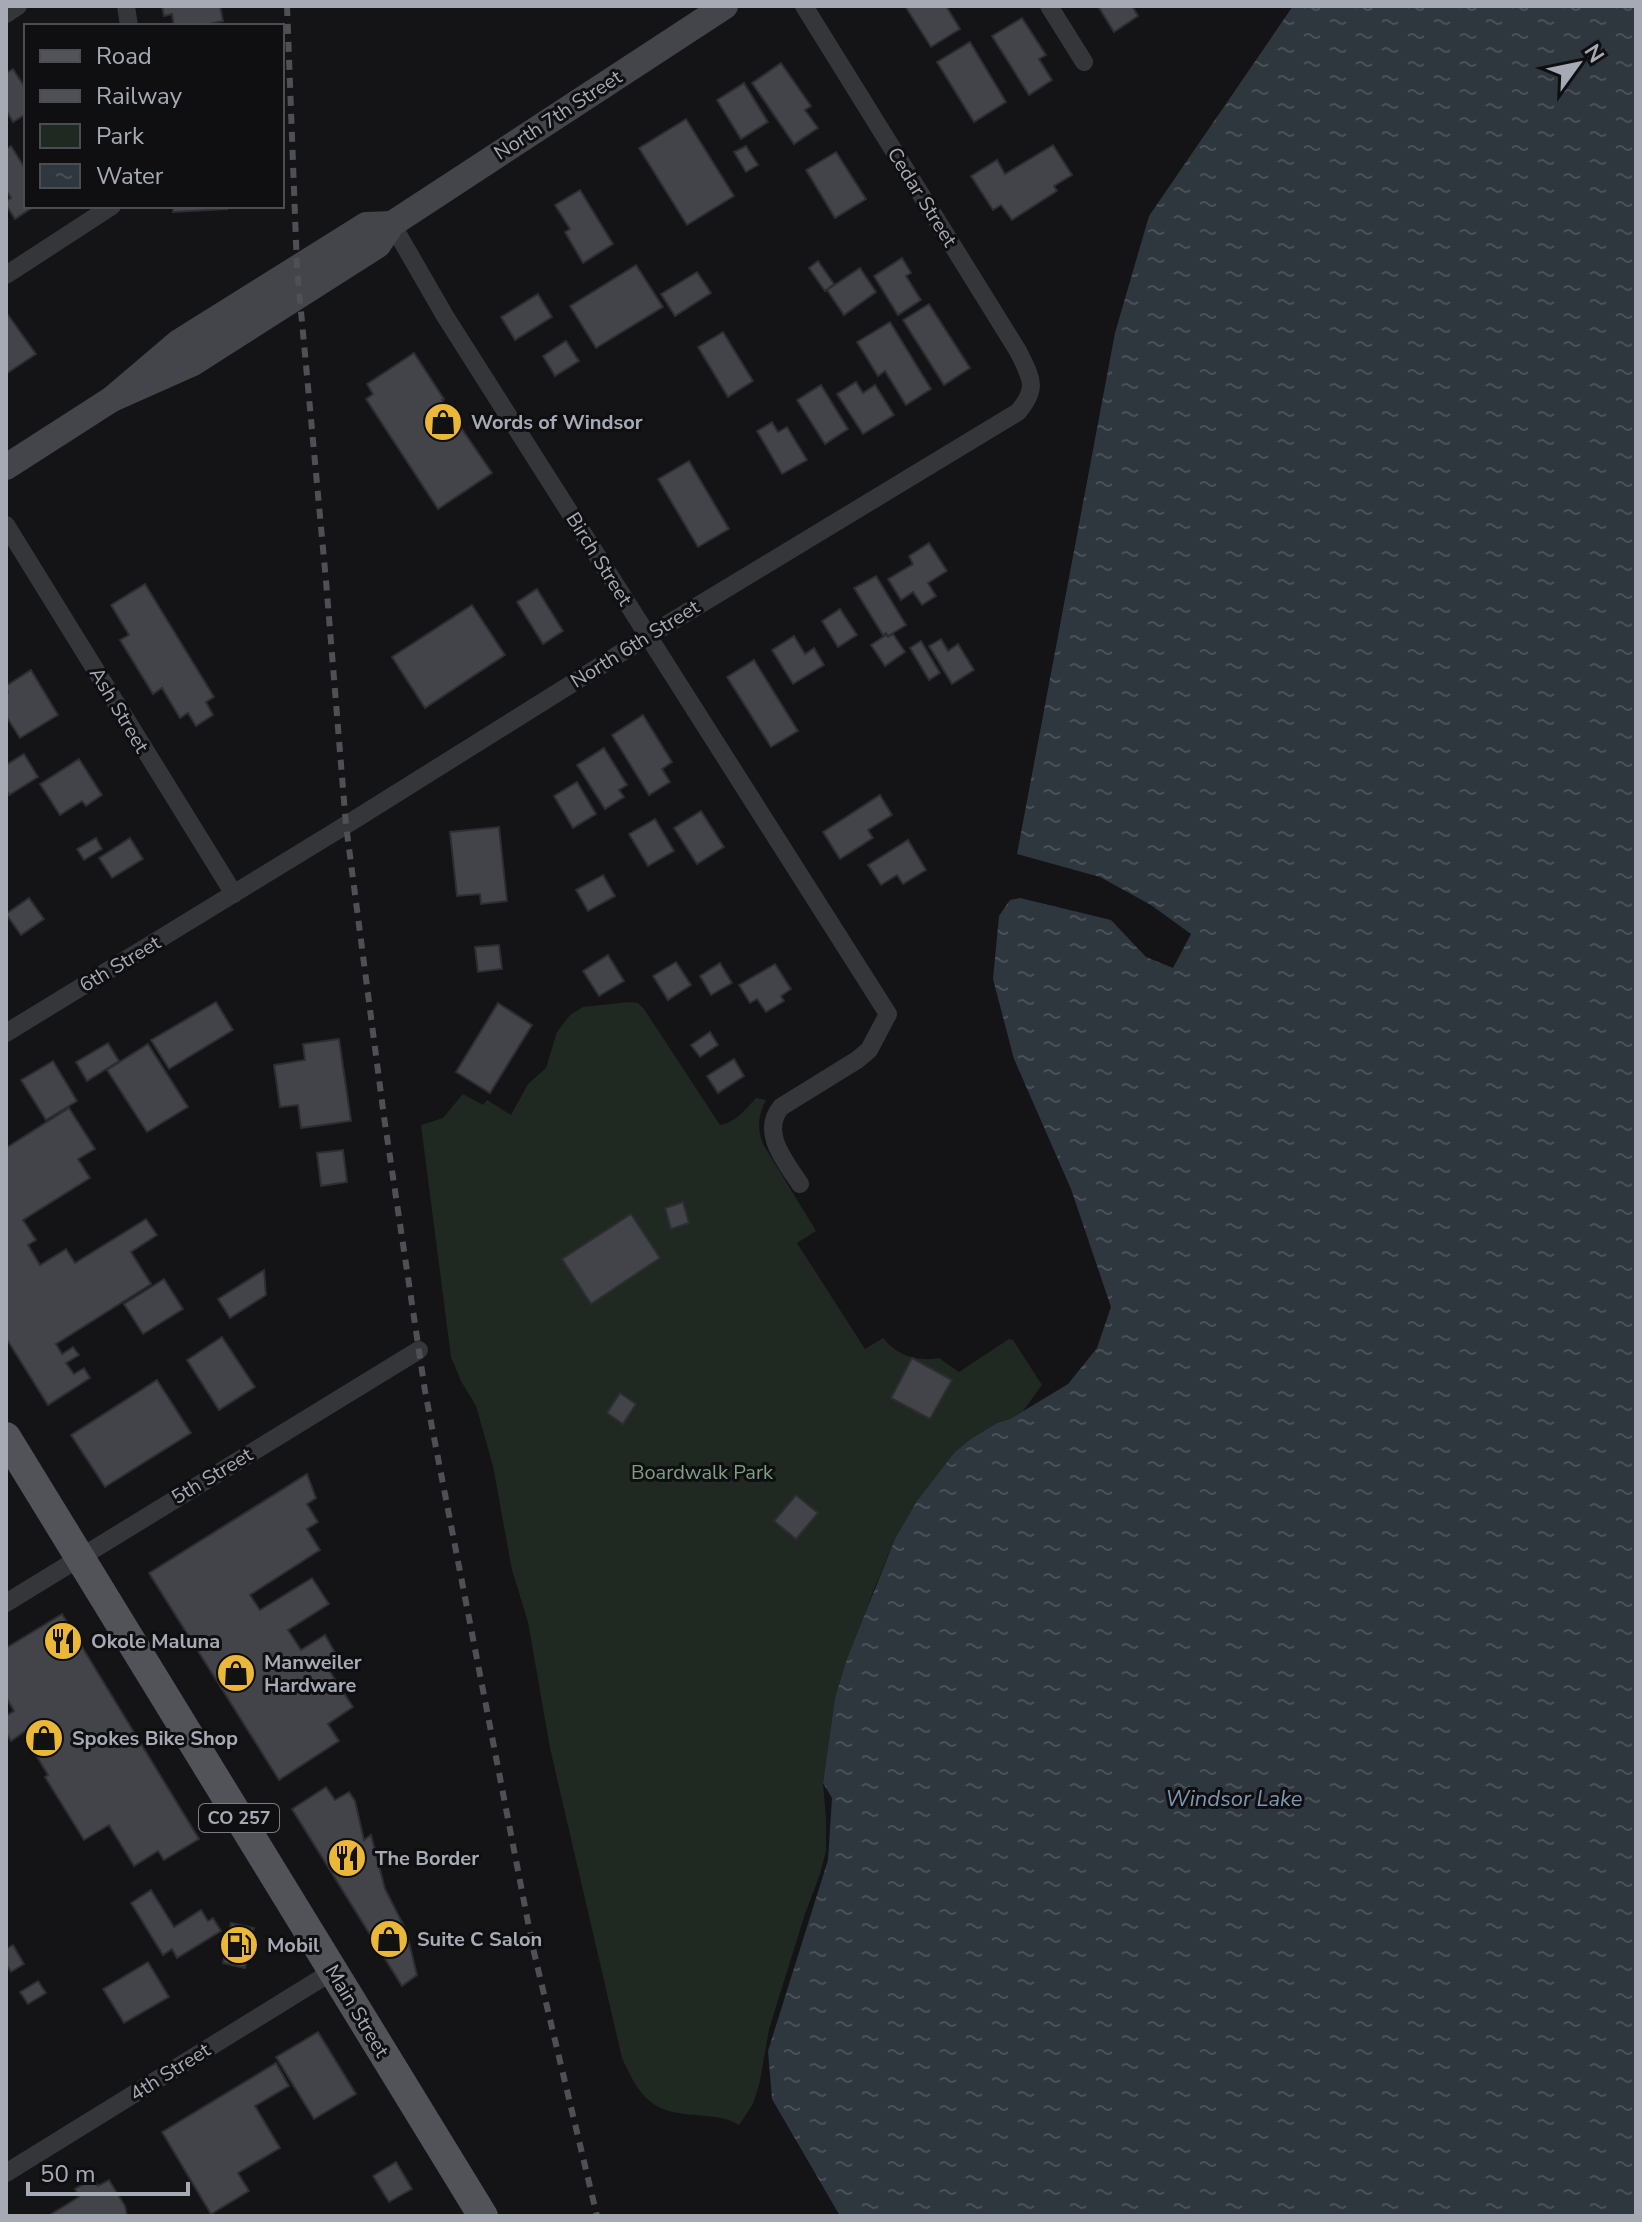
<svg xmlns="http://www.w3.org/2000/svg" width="1642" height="2222" font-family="'Nunito Sans',sans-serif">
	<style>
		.park { fill: #202822 }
		.water { fill: url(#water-ripples) }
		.building { fill: #434449; stroke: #2e2e32; stroke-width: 2 }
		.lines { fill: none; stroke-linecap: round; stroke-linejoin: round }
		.minor { stroke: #35363a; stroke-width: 18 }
		.secondary { stroke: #43454a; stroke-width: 26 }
		.primary { stroke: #515359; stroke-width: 30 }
		.rail { stroke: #4e5055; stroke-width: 6; stroke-dasharray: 10 8; stroke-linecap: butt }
		.labels { text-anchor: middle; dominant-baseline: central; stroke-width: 6; stroke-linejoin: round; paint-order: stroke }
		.shield { fill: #0f0f11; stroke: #797c84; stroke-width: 2 }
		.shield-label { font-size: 18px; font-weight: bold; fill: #a6aab5 }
		.street-label { font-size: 20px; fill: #a6aab5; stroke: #0f0f11 }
		.poi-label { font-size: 20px; font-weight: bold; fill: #a6aab5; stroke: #0f0f11; text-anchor: start }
		.park-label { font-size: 20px; fill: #7ea082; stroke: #0f0f11 }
		.water-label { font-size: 22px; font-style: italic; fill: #7e96af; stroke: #0f0f11 }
	</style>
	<defs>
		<pattern id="water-ripples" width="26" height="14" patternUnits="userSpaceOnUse" patternTransform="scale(2)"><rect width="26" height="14" fill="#2e363e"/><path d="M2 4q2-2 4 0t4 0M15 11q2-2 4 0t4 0" fill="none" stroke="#495058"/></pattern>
	</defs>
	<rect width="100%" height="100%" fill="#141416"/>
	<path class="park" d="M629 1002 638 1003 644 1009 720 1125C735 1123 746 1109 756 1098L766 1100C758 1115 757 1128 763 1144L816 1231 797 1243 865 1349 883 1338C898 1356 916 1362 939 1358L959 1372 1009 1339 1013 1340 1042 1385 1023 1411 1010 1419 997 1423 972 1438 895 1539 874 1589 835 1698 823 1783 826 1818V1851L820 1874 805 1914 769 2029 760 2081 753 2104 739 2125C724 2116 714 2117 697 2115 652 2113 640 2098 622 2058L550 1748 528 1622 512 1570 493 1466 476 1406 461 1381 451 1357 421 1125 443 1118 463 1094 483 1105 487 1100 511 1115 528 1084 546 1068 557 1032 570 1015 583 1007Z"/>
	<polygon class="water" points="1293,6 1636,6 1636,2216 840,2216 772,2099 768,2051 828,1860 832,1798 823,1783 835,1698 847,1659 895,1539 917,1501 955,1452 972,1438 997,1423 1010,1419 1068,1384 1097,1348 1111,1307 1071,1189 1014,1059 993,979 999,916 1010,900 1020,898 1111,920 1146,957 1173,968 1191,934 1151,905 1100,877 1017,854 1115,333 1149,216"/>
	<g class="building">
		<polygon points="162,6 220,6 223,21 200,26 174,26 172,14 164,16"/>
		<polygon points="905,6 946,6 960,29 931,47"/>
		<polygon points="1098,6 1132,6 1138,16 1114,32"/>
		<polygon points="1022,18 1046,55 1039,59 1052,80 1029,95 992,36"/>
		<polygon points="970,42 1006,102 974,122 937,62"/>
		<polygon points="781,63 811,106 805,110 818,128 794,144 752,83"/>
		<polygon points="13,69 26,89 26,114 13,122 6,110 6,73"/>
		<polygon points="744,83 768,122 741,139 717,100"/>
		<polygon points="686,119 734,196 687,225 639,148"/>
		<polygon points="1053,145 1072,175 1054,186 1057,191 1012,220 1001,205 993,210 971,176 997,160 1005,174"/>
		<polygon points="11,146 26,170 26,206 33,207 15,219 6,205 6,201 11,198 6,190 6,149"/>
		<polygon points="746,146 758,165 746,172 734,152"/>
		<polygon points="836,152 866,199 835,218 806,170"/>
		<polygon points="580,190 613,244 583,263 565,232 570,229 555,205"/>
		<polygon points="173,206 227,206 227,209 173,212"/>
		<polygon points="902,258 911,273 906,276 921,300 898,315 874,276"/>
		<polygon points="818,261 834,284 825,291 809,268"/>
		<polygon points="636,265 663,307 596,348 570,306"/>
		<polygon points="860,268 876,292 844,315 827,290"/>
		<polygon points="697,272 711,293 675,316 661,294"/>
		<polygon points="538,294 552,317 515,340 501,317"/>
		<polygon points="929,304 970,368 944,385 903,320"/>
		<polygon points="6,312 36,354 6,374"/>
		<polygon points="890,322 931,389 906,405 885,371 878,376 857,342"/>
		<polygon points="723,332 753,381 728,397 698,347"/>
		<polygon points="566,341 579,361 555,376 543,356"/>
		<polygon points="414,353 444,399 442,400 492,473 438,509 366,399 373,394 367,384"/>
		<polygon points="856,382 863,393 875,385 894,415 863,434 837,394"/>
		<polygon points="821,385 848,429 825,444 797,400"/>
		<polygon points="772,422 778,432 787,427 807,460 782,474 757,431"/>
		<polygon points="689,461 729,529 698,547 658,479"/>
		<polygon points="929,543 947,571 928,583 936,596 922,605 913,592 901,600 888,579 913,564 909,556"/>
		<polygon points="876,576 906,625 888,636 886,633 883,635 854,588"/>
		<polygon points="145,584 214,697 206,702 213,715 196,726 188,713 180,718 162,688 153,694 120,640 129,635 111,605"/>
		<polygon points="537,589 563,631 543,644 517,602"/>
		<polygon points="472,605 505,655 425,708 392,657"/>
		<polygon points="840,609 857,635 838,647 822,621"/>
		<polygon points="893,634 905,652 885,666 871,645 886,635 888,637"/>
		<polygon points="794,636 805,654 814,648 824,665 793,684 772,650"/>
		<polygon points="941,639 948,651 958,644 974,670 952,684 929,646"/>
		<polygon points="921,641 940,673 929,680 910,648"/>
		<polygon points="754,660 798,731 771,747 727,677"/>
		<polygon points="31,670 58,715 20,738 6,716 6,693 8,692 6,686"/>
		<polygon points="643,715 672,762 662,769 670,782 649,795 612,735"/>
		<polygon points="604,748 627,785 619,790 624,797 605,809 577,765"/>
		<polygon points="24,754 38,777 9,795 6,789 6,765"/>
		<polygon points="79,759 102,795 86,806 82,801 60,815 40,784"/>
		<polygon points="577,782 596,814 573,828 554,796"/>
		<polygon points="880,795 892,815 868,830 873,838 840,859 823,832"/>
		<polygon points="701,811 724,847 697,864 674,828"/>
		<polygon points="655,819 674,851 648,866 629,834"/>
		<polygon points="499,827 507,901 481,904 480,894 457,896 450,832"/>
		<polygon points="96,838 102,849 84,860 77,849"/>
		<polygon points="130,838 143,859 112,878 99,858"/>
		<polygon points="908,840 926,870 903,884 897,875 881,885 868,865"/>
		<polygon points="603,875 615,896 588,911 576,890"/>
		<polygon points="29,898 44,919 21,935 6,914"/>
		<polygon points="499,945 502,969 478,972 475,947"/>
		<polygon points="608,955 624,981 599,996 583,971"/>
		<polygon points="676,962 691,985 668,1000 653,976"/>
		<polygon points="720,963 732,983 711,995 700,976"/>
		<polygon points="775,964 791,989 781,996 784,1001 766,1012 757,999 750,1003 739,985"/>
		<polygon points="216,1002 233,1030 169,1069 151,1040"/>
		<polygon points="498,1003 532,1025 490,1093 456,1072"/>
		<polygon points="710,1032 718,1045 700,1057 691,1045"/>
		<polygon points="339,1039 351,1121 301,1128 298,1105 280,1107 274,1065 305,1060 303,1044"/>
		<polygon points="108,1043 119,1061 87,1081 76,1062"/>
		<polygon points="148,1044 188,1107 147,1132 107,1070"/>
		<polygon points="734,1059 744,1076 718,1093 707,1076"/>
		<polygon points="53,1061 77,1101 46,1120 21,1080"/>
		<polygon points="69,1108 95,1149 78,1159 90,1178 23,1220 36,1240 28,1245 40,1265 66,1249 75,1263 146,1219 157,1235 131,1252 151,1284 56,1344 62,1354 73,1347 79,1355 66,1363 74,1374 84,1368 90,1378 48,1405 6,1338 6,1148"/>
		<polygon points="343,1150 347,1182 321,1186 317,1153"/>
		<polygon points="683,1202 689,1223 671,1229 665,1208"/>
		<polygon points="631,1214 660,1258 591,1304 562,1259"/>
		<polygon points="264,1270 266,1295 230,1318 218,1299"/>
		<polygon points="164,1279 183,1309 143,1334 124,1304"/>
		<polygon points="222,1337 255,1387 219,1410 187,1360"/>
		<polygon points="912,1358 952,1380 930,1419 891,1398"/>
		<polygon points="157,1380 191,1433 105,1487 71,1435"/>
		<polygon points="620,1393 636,1404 623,1424 607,1413"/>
		<polygon points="307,1474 316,1498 307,1504 318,1522 307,1529 320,1550 250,1595 260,1610 312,1578 329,1604 288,1630 301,1650 325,1635 337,1656 325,1664 353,1707 328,1724 339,1741 279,1780 149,1573"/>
		<polygon points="796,1495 818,1513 796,1539 774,1521"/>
		<polygon points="62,1614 199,1839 164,1860 158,1851 134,1866 109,1825 84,1840 45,1777 48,1775 36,1755 40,1752 27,1730 11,1741 6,1733 6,1716 14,1711 6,1697 6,1648"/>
		<polygon points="326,1787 335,1800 349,1792 355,1801 364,1840 371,1835 385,1889 406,1930 417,1975 402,1986 292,1809"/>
		<polygon points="151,1890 174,1927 201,1910 208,1921 213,1918 221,1931 177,1958 172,1949 163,1955 131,1903"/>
		<polygon points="231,1923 254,1928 245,1968 223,1963"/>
		<polygon points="13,1945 24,1964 11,1972 6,1964 6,1949"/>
		<polygon points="148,1962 169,1997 124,2023 103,1989"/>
		<polygon points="38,1981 46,1993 28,2004 20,1992"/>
		<polygon points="318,2032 356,2094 314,2119 276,2057"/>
		<polygon points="276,2063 289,2086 255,2106 280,2148 238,2173 249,2191 211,2214 162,2132"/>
		<polygon points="396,2162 412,2189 389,2202 373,2176"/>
		<polygon points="94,2178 98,2186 109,2180 125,2206 127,2216 48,2216 79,2197 75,2189"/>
	</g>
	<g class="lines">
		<g class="minor">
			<polyline points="126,6 129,26"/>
			<polyline points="1049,6 1084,62"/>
			<polyline points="6,14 18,6"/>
			<path d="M392 224 445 316 888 1014 869 1050 857 1060 781 1107C760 1132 785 1161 800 1184"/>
			<polyline points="6,275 112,206"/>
			<polyline points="6,525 234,894"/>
			<path d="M6 1033 346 825 648 636 1018 412C1039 387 1031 378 1018 351L804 6"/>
			<polyline points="6,1603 419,1350"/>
			<polyline points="6,2173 333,1971"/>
		</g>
		<g class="secondary">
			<polyline points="112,399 193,363 378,245 392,224 725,6"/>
			<polyline points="6,467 112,399 179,342 366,225 392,224"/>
		</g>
		<polyline class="primary" points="6,1437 483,2216"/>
		<polyline class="rail" points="287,6 297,268 326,581 346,825 384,1117 425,1391 533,1948 597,2216"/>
	</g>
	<defs>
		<symbol id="shop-disc" viewBox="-11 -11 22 22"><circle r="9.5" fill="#eab738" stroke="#0f0f11"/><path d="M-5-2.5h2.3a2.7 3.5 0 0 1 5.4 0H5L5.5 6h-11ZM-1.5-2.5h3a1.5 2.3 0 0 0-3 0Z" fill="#111"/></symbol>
		<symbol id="restaurant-disc" viewBox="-11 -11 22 22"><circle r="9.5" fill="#eab738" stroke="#0f0f11"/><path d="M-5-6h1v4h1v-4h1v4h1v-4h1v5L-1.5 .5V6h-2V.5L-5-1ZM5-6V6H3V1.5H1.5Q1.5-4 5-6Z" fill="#111"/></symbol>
		<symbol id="fuel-disc" viewBox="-11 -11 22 22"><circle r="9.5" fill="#eab738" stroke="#0f0f11"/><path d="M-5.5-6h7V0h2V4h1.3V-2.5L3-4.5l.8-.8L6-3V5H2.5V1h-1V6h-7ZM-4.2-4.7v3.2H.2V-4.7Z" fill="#111"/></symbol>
	</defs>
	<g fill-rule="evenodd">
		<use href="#shop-disc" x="421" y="400" width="44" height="44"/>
		<use href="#restaurant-disc" x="41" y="1619" width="44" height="44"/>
		<use href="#shop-disc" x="214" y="1651" width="44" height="44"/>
		<use href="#shop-disc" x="22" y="1716" width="44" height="44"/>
		<use href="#restaurant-disc" x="325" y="1836" width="44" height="44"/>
		<use href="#shop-disc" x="367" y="1917" width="44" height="44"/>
		<use href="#fuel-disc" x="217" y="1923" width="44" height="44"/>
	</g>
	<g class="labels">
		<rect class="shield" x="199" y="1804" width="80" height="28" rx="6"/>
		<g class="shield-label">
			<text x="239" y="1818">CO 257</text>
		</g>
		<g class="street-label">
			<text transform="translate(558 115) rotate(-33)">North 7th Street</text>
			<text transform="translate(922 197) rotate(58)">Cedar Street</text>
			<text transform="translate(599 559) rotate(58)">Birch Street</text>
			<text transform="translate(635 644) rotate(-32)">North 6th Street</text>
			<text transform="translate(119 710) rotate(59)">Ash Street</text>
			<text transform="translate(120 964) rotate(-31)">6th Street</text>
			<text transform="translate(212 1476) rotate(-31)">5th Street</text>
			<text transform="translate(357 2011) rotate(59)">Main Street</text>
			<text transform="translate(170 2072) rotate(-32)">4th Street</text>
		</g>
		<g class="poi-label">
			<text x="471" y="422">Words of Windsor</text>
			<text x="91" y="1641">Okole Maluna</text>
			<text x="264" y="1662">Manweiler<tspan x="264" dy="23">Hardware</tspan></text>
			<text x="72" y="1738">Spokes Bike Shop</text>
			<text x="375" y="1858">The Border</text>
			<text x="417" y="1939">Suite C Salon</text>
			<text x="267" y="1945">Mobil</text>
		</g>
		<g class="park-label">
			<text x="702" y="1472">Boardwalk Park</text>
		</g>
		<g class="water-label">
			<text x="1234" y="1799">Windsor Lake</text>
		</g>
	</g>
	<rect width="1642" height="2222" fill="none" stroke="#a6aab5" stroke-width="16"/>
	<rect x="24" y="24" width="260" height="184" fill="#0f0f11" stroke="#4b4d53" stroke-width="2"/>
	<rect x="40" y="50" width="40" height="12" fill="#515359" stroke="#4b4d53" stroke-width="2"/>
	<text x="96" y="64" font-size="24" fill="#a6aab5">Road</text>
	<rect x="40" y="90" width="40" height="12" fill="#4e5055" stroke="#4b4d53" stroke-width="2"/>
	<text x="96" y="104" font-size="24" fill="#a6aab5">Railway</text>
	<rect x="40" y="124" width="40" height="24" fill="#202822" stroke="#4b4d53" stroke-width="2"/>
	<text x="96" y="144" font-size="24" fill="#a6aab5">Park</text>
	<rect x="40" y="164" width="40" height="24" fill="url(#water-ripples)" stroke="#4b4d53" stroke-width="2"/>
	<text x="96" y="184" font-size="24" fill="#a6aab5">Water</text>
	<g transform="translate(1578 64) rotate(57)" stroke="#0f0f11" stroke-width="6" paint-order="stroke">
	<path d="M0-6L14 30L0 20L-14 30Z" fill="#a6aab5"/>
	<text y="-12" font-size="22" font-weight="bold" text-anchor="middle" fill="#a6aab5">N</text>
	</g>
	<path d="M28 2182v12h160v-12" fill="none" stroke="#a6aab5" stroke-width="4"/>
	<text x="40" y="2182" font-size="24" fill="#a6aab5" stroke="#0f0f11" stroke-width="6" paint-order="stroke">50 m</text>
</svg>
